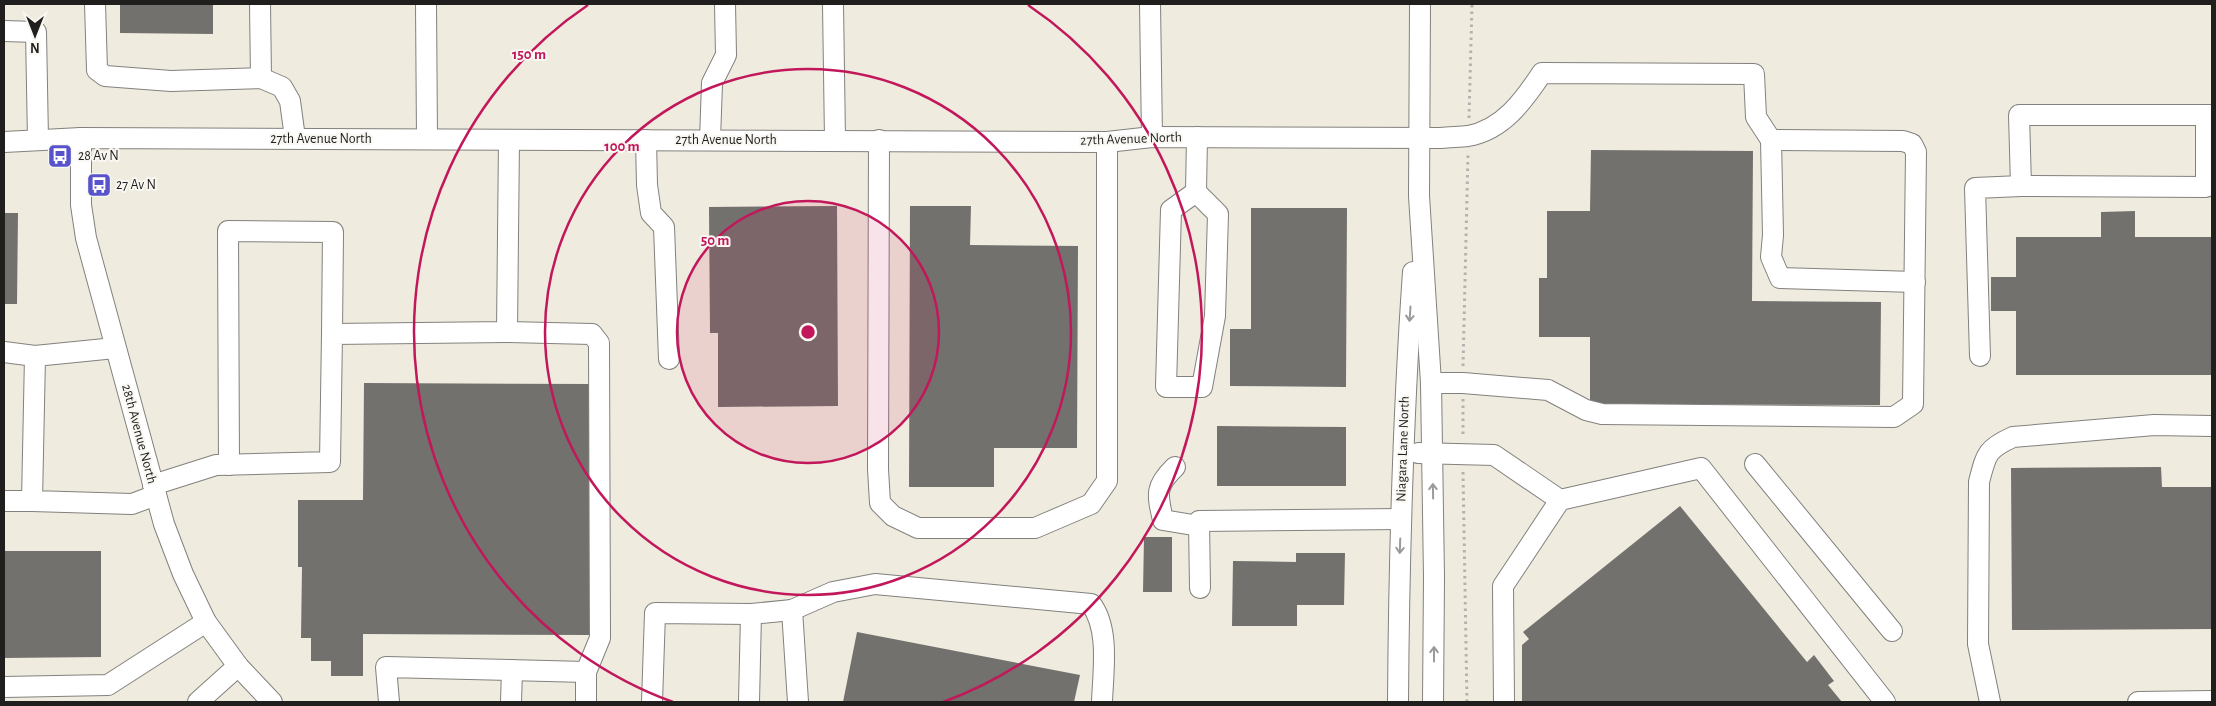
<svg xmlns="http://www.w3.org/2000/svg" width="2216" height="706" font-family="'Alegreya Sans',sans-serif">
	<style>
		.built { fill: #efebdf }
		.building { fill: #72716d }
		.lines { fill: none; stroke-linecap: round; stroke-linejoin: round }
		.minor-casing { stroke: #82817d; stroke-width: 22 }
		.path { stroke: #b3b2ae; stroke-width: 3; stroke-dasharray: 2.5 4; stroke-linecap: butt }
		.minor { stroke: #fff; stroke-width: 20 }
		.oneway { stroke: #9b9a99 }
		.ring { fill: none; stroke: #c2185b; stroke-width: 2.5 }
		.labels { text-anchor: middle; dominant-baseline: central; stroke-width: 4; stroke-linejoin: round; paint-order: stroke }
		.street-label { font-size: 14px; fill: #201f1d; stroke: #f8f7f2 }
		.poi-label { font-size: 14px; fill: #201f1d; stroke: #f8f7f2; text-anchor: start }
		.centre { fill: #c2185b; stroke: #f8f7f2; stroke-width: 2.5 }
		.ring-label { font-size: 15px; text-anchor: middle; font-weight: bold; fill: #c2185b; stroke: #f8f7f2; stroke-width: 4; stroke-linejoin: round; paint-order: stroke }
	</style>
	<rect width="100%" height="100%" fill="#f8f7f2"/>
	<rect class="built" x="4" y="4" width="2208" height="698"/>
	<g class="building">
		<polygon points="120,4 213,4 213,34 120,33"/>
		<polygon points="1591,150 1753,151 1752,301 1881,302 1880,405 1590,404 1590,337 1539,337 1539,278 1547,278 1547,211 1590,211"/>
		<polygon points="837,206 838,406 718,407 718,333 710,333 709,207"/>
		<polygon points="910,206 971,206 970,245 1078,246 1077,448 994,448 994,487 909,487"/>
		<polygon points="1251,208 1347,208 1346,387 1230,386 1230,329 1251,329"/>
		<polygon points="2135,211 2135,237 2212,237 2212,375 2016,375 2016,311 1991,311 1991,277 2016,277 2016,237 2101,237 2101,212"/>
		<polygon points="4,213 18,213 17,304 4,304"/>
		<polygon points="364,383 594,384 593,635 363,634 363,676 331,676 331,661 311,661 311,638 301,638 302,567 298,567 298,500 363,500"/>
		<polygon points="1217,426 1346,427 1346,486 1217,486"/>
		<polygon points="2161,467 2162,487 2212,487 2212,629 2012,630 2011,468"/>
		<polygon points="1680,506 1807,662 1814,655 1834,681 1828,685 1842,702 1522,702 1522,645 1529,639 1523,632"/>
		<polygon points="1144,537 1172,537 1172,592 1143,592"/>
		<polygon points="4,551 101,551 101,657 4,658"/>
		<polygon points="1296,553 1345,553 1344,605 1297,605 1297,626 1232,626 1233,561 1296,562"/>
		<polygon points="857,632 1080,675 1074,702 843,702"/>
	</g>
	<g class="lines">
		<defs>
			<g id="minor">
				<polyline points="95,4 97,70 105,76 171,81 261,78 282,87 290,101 295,138"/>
				<polyline points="260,4 261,78"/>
				<polyline points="426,4 427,139"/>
				<polyline points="833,4 835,140"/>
				<polyline points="1150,4 1152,137"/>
				<polyline points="1420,4 1419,196 1431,383 1434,577 1433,702"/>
				<polyline points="4,31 36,32 38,140"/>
				<polyline points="81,138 81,205 86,238 164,524 183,574 206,622 238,666 272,702"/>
				<polyline points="646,140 647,185 651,213 664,227 669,359"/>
				<polyline points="710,140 712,83 726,55 725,4"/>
				<polyline points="879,140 878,469 880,503 893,516 918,528 1035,528 1091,504 1107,481 1107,142"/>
				<polyline points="1771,140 1773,235 1771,257 1780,278 1915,282"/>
				<path d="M4 142 81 138 1107 142 1152 137 1441 138C1450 137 1460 137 1468 136 1503 130 1524 100 1542 73L1754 74 1756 117 1771 140 1903 141 1912 144 1916 152 1913 404 1894 417 1602 414 1586 410 1548 390 1463 383H1431"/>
				<polyline points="2021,186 2206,187 2206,115"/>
				<polyline points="1196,192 1171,210 1166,387 1202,387 1215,316 1218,214 1196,192 1197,137"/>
				<polyline points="507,332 592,334 599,343 600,638 586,672 586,702"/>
				<polyline points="115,348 35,356 32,501 132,504 156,495"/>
				<polyline points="4,352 35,356"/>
				<polyline points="1980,356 1975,188 2021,186 2019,115 2212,115"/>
				<polyline points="1418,453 1494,455 1560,500"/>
				<polyline points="1755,464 1892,631"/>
				<polyline points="229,465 228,231 333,232 332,334"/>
				<path d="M1175 467C1155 486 1157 494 1163 520L1199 526"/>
				<polyline points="153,485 216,465 330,462 332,334 507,332 509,140"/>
				<polyline points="4,501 32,501"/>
				<polyline points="1200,588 1199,521 1401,519"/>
				<polyline points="792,610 798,702"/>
				<polyline points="4,687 108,685 206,622"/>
				<polyline points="198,702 238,666"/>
				<polyline points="389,702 386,667 586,672"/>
				<polyline points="511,702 512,670"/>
				<path d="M652 702 655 613 751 614 792 610 833 592 875 584 1091 604C1110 629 1103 672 1102 702"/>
				<polyline points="749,702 751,614"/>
				<path d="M1398 702C1399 559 1403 415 1413 272"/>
				<polyline points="1504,702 1503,586 1560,500 1701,468 1885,702"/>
				<path d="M1990 702 1978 644 1979 482C1986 455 1986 449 2013 437L2154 425 2212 426"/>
				<polyline points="2138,702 2212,701"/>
			</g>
		</defs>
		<use href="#minor" class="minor-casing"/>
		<g class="path">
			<polyline points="1469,118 1472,4"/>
			<polyline points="1463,366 1468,154"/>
			<polyline points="1463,399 1463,438"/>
			<polyline points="1463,472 1467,702"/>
		</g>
		<use href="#minor" class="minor"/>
	</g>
	<defs><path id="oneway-shaft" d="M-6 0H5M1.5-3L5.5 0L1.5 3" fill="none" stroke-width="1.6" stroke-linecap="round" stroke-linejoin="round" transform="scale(1.25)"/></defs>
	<g class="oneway">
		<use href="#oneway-shaft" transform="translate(1410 314) rotate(94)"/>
		<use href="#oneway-shaft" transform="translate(1433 491) rotate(-91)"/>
		<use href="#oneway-shaft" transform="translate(1400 546) rotate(92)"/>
		<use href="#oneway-shaft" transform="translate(1434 654) rotate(-90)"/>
	</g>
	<circle cx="808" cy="332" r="131" fill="#c2185b" fill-opacity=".12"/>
	<g class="ring">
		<circle cx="808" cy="332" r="131"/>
		<circle cx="808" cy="332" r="263"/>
		<path d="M673 702A394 394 0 0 1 588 5M1028 5A394 394 0 0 1 943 702"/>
	</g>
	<defs>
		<symbol id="bus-square" viewBox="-11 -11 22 22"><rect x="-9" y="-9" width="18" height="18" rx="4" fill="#5953cb" stroke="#f8f7f2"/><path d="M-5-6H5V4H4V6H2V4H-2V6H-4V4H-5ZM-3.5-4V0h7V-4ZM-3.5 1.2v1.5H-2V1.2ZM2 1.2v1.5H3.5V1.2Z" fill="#fff"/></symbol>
	</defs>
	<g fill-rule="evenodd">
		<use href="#bus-square" x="46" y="142" width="28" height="28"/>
		<use href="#bus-square" x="85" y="171" width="28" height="28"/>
	</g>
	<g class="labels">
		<g class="street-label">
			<text x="321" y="139">27th Avenue North</text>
			<text transform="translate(1131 139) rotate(-2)">27th Avenue North</text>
			<text x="726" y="140">27th Avenue North</text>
			<text transform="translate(139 434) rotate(75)">28th Avenue North</text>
			<text transform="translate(1403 449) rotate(-88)">Niagara Lane North</text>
		</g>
		<g class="poi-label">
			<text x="78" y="156">28 Av N</text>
			<text x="116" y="185">27 Av N</text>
		</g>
	</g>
	<circle cx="808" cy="332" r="8" class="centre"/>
	<g class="ring-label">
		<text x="529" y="59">150 m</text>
		<text x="622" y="151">100 m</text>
		<text x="715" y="245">50 m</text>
	</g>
	<rect width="2216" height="706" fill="none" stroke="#201f1d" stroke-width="10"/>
	<g transform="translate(35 35) rotate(180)" stroke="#f8f7f2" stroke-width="4" paint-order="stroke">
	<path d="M0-4L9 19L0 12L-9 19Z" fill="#201f1d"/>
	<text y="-8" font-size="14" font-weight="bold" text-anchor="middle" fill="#201f1d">N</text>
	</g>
</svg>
